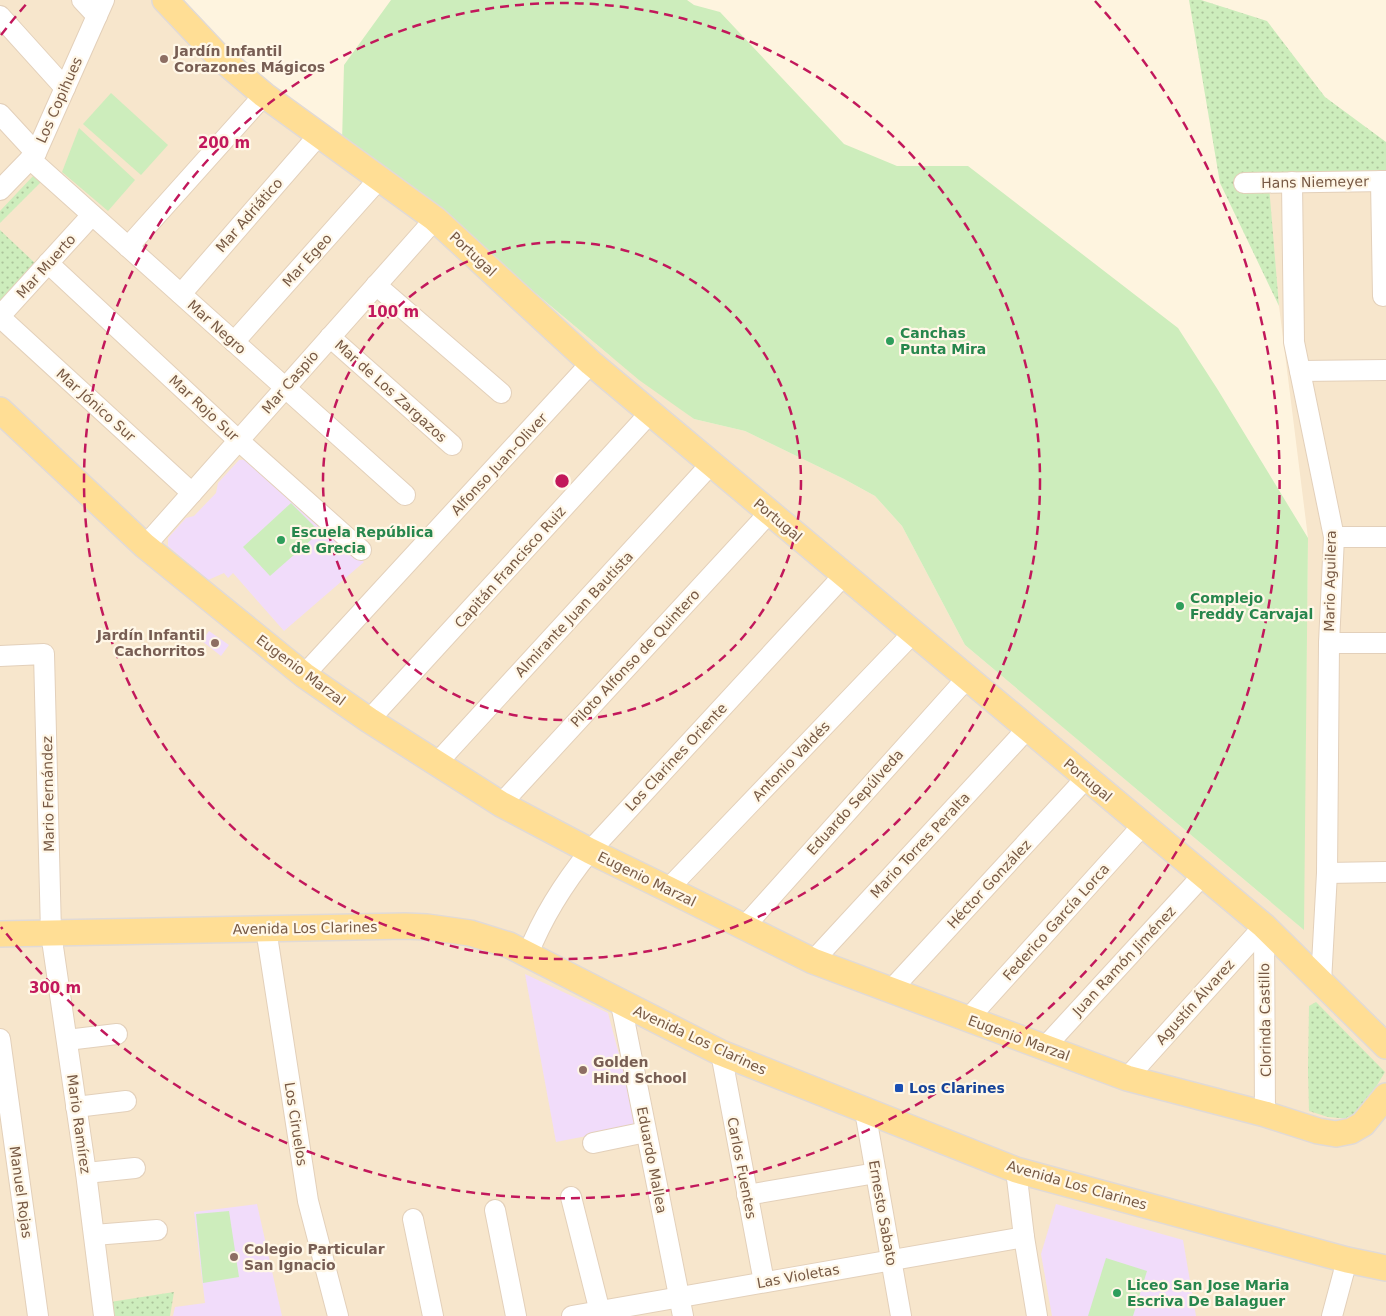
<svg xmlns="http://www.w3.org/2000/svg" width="1386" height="1316" font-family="'DejaVu Sans',sans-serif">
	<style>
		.residential { fill: #f7e6cc }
		.education { fill: #f1dcfa }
		.grass { fill: #cdedbc }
		.park { fill: url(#park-dots) }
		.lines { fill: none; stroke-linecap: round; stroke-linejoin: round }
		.minor-casing { stroke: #e3d0ba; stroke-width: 22 }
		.major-casing { stroke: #e1dad6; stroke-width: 28 }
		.minor { stroke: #fff; stroke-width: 20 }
		.major { stroke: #ffde95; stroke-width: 25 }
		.ring { fill: none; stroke: #c2185b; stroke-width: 2.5; stroke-dasharray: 9 6 }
		.education-dot { fill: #8d6e63; stroke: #fff7e7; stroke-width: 2 }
		.leisure-dot { fill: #2e9e5b; stroke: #fff7e7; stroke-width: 2 }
		.transit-dot { fill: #1a4fb4; stroke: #fff7e7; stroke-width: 2 }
		.labels { text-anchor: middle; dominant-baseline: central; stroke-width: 4.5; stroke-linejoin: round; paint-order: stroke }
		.education-label { font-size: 14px; font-weight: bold; fill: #785e54; stroke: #fff7e7; text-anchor: start }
		.street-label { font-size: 14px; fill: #775944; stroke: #fff7e7 }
		.leisure-label { font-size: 14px; font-weight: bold; fill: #27864d; stroke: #fff7e7; text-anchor: start }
		.transit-label { font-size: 14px; font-weight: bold; fill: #164399; stroke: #fff7e7; text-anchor: start }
		.centre { fill: #c2185b; stroke: #fff7e7; stroke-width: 2.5 }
		.ring-label { font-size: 15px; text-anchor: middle; font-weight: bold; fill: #c2185b; stroke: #fff7e7; stroke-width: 4.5; stroke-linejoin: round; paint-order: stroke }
	</style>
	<defs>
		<pattern id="park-dots" width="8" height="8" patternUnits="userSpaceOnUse" patternTransform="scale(1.25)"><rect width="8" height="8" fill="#cdedbc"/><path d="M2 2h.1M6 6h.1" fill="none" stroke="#abc39a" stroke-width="1.8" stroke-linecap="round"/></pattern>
	</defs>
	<rect width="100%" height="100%" fill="#fef4df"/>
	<polygon class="residential" points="0,0 184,0 223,43 271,85 432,206 608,354 694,419 745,431 844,479 875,496 902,526 965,645 1303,929 1308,538 1279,306 1267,174 1386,170 1386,1316 0,1316"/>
	<g class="education">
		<polygon points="250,459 364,562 284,631 233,573 228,578 224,573 208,580 168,546 168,538 186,518 194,516 216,493 218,483 239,460"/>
		<polygon points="209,631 229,645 221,656 202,641"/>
		<polygon points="525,974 608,1013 638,1126 556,1142"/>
		<polygon points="257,1204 282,1316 173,1316 175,1307 205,1303 194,1212"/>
		<polygon points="1056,1204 1183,1240 1196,1316 1052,1316 1041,1254"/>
	</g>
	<g class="grass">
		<polygon points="391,0 687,0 694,5 720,12 844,144 897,166 968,166 1178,328 1218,390 1308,538 1304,930 965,645 902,526 875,496 844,479 745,431 694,419 639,380 432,206 342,142 344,65"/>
		<polygon points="111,93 168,145 141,175 83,124"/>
		<polygon points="79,128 135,180 108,211 62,172"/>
		<polygon points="291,503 320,532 270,576 243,547"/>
		<polygon points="229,1211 239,1277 203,1283 196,1214"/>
		<polygon points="1106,1258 1147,1271 1133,1316 1088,1316"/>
	</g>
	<g class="park">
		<polygon points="1189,0 1201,0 1267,21 1325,97 1386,142 1386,170 1268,174 1279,306 1220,183"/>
		<polygon points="34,175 41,182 0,223 0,211"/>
		<polygon points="0,230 37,265 0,306"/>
		<polygon points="1316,1002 1385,1072 1376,1087 1352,1119 1328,1117 1309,1111 1308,1070 1309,1006"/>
		<polygon points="174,1292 170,1316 112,1316 110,1302"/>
	</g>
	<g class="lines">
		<defs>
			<g id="minor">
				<polyline points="82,0 97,16"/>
				<polyline points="0,16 65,88"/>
				<polyline points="0,114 36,153"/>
				<polyline points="30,159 405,495"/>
				<polyline points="1381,181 1383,296"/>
				<polyline points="1292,182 1294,342 1334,537 1329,643 1327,873 1321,982"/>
				<polyline points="1244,183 1386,181"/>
				<polyline points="0,190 36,153 104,0"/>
				<polyline points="128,247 264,95"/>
				<polyline points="48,263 238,440 361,550"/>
				<polyline points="376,285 501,393"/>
				<polyline points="181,294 318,136"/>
				<polyline points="0,316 92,215"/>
				<polyline points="0,317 192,493"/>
				<polyline points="330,337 452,445"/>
				<polyline points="234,342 379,179"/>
				<polyline points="1300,371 1386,370"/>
				<polyline points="1334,537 1386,537"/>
				<polyline points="145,546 435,219"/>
				<polyline points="1329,643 1386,643"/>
				<polyline points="0,656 44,654 51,933 86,1173 104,1316"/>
				<polyline points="304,675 591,363"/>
				<polyline points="369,720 650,413"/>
				<polyline points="437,763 711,464"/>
				<polyline points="501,804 769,513"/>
				<polyline points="1327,873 1386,872"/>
				<polyline points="668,889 913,633"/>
				<polyline points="1264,926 1265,1114"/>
				<polyline points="744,927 967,678"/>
				<polyline points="266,929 308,1201 338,1316"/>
				<path d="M528 954C543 916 564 883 590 851L844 575"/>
				<polyline points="813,961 1027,729"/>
				<polyline points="891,990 1086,778"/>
				<polyline points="621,1004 683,1316"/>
				<polyline points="968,1019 1143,825"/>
				<polyline points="0,1039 38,1316"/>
				<polyline points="67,1040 117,1034"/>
				<polyline points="1045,1047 1203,875"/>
				<polyline points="721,1053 764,1282"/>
				<polyline points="1127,1078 1264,926"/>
				<polyline points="76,1107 126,1101"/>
				<polyline points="865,1111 901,1316"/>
				<polyline points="593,1143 646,1132"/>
				<polyline points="1016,1170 1024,1237 1037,1316"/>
				<polyline points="86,1173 135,1168"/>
				<polyline points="747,1195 876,1173"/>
				<polyline points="571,1197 601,1316"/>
				<polyline points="495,1210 516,1316"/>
				<polyline points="413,1219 433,1316"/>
				<polyline points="94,1235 157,1230"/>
				<polyline points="572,1316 1024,1237"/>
				<polyline points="1332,1316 1347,1260"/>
			</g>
			<g id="major">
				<polyline points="165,0 218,56 264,95 435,219 591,363 1264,926 1386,1046"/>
				<polyline points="0,410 145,546 304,675 369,720 501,804 590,851 668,889 813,961 1127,1078 1265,1114 1318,1131 1336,1134 1351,1131 1363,1124 1386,1096"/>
				<polyline points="0,934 405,926 427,927 470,933 509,945 721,1053 1016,1170 1347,1260 1386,1268"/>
			</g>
		</defs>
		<use href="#minor" class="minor-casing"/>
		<use href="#major" class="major-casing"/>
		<use href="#minor" class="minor"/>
		<use href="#major" class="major"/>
	</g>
	<g class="ring">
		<circle cx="562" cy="481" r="239"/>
		<circle cx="562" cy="481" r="478"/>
		<path d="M1 35A717 717 0 0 1 29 1M1095 1A717 717 0 1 1 1 927"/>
	</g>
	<g class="education-dot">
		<circle cx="164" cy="59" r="5"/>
		<circle cx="215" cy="643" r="5"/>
		<circle cx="583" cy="1070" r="5"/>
		<circle cx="234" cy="1257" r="5"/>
	</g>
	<g class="leisure-dot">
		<circle cx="890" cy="341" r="5"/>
		<circle cx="281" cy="540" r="5"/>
		<circle cx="1180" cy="606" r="5"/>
		<circle cx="1117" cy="1293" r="5"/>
	</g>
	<rect class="transit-dot" x="894" y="1083" width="10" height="10" rx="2.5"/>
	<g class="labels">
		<g class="education-label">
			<text x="174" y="51">Jardín Infantil<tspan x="174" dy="16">Corazones Mágicos</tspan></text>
			<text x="205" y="635" text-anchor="end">Jardín Infantil<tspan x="205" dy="16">Cachorritos</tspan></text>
			<text x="593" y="1062">Golden<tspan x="593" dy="16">Hind School</tspan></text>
			<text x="244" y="1249">Colegio Particular<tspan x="244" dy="16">San Ignacio</tspan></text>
		</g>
		<g class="street-label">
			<text transform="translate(59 100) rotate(-66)">Los Copihues</text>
			<text transform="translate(1315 182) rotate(-1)">Hans Niemeyer</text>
			<text transform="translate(249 215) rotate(-49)">Mar Adriático</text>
			<text transform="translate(473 254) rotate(43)">Portugal</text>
			<text transform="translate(307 260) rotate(-48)">Mar Egeo</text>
			<text transform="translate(46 266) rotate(-48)">Mar Muerto</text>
			<text transform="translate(217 327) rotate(42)">Mar Negro</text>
			<text transform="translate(290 382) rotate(-49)">Mar Caspio</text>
			<text transform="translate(391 391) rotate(42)">Mar de Los Zargazos</text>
			<text transform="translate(96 405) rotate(42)">Mar Jónico Sur</text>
			<text transform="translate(204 408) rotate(43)">Mar Rojo Sur</text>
			<text transform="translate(499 464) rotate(-47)">Alfonso Juan-Oliver</text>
			<text transform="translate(778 520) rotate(40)">Portugal</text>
			<text transform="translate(510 567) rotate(-48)">Capitán Francisco Ruiz</text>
			<text transform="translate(1330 581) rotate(-89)">Mario Aguilera</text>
			<text transform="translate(574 614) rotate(-47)">Almirante Juan Bautista</text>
			<text transform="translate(635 658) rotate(-47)">Piloto Alfonso de Quintero</text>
			<text transform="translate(301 670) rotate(37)">Eugenio Marzal</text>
			<text transform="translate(676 757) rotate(-47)">Los Clarines Oriente</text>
			<text transform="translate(791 761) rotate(-46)">Antonio Valdés</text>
			<text transform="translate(1088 780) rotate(40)">Portugal</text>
			<text transform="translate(48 794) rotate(-91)">Mario Fernández</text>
			<text transform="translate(855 802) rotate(-48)">Eduardo Sepúlveda</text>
			<text transform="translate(920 845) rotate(-47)">Mario Torres Peralta</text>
			<text transform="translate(647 879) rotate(26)">Eugenio Marzal</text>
			<text transform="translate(989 884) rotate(-47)">Héctor González</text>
			<text transform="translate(1056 922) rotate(-48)">Federico García Lorca</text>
			<text transform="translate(305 928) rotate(-1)">Avenida Los Clarines</text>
			<text transform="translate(1124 961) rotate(-47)">Juan Ramón Jiménez</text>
			<text transform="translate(1195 1002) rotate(-48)">Agustín Álvarez</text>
			<text transform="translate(1265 1020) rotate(-91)">Clorinda Castillo</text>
			<text transform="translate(1019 1038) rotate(20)">Eugenio Marzal</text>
			<text transform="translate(700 1040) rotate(25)">Avenida Los Clarines</text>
			<text transform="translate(79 1124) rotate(82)">Mario Ramírez</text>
			<text transform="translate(296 1124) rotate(81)">Los Ciruelos</text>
			<text transform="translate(652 1160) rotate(79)">Eduardo Mallea</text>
			<text transform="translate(742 1168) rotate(79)">Carlos Fuentes</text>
			<text transform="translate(1077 1185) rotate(16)">Avenida Los Clarines</text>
			<text transform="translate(21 1192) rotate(82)">Manuel Rojas</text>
			<text transform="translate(883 1213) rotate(80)">Ernesto Sabato</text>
			<text transform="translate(798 1276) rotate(-10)">Las Violetas</text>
		</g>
		<g class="leisure-label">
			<text x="900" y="333">Canchas<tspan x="900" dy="16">Punta Mira</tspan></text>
			<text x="291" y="532">Escuela República<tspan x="291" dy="16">de Grecia</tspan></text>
			<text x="1190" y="598">Complejo<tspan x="1190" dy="16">Freddy Carvajal</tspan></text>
			<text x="1127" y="1285">Liceo San Jose Maria<tspan x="1127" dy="16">Escriva De Balaguer</tspan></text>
		</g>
		<g class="transit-label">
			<text x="909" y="1088">Los Clarines</text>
		</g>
	</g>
	<circle cx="562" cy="481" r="8" class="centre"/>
	<g class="ring-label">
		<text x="224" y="148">200 m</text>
		<text x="393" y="317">100 m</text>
		<text x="55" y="993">300 m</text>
	</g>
</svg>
